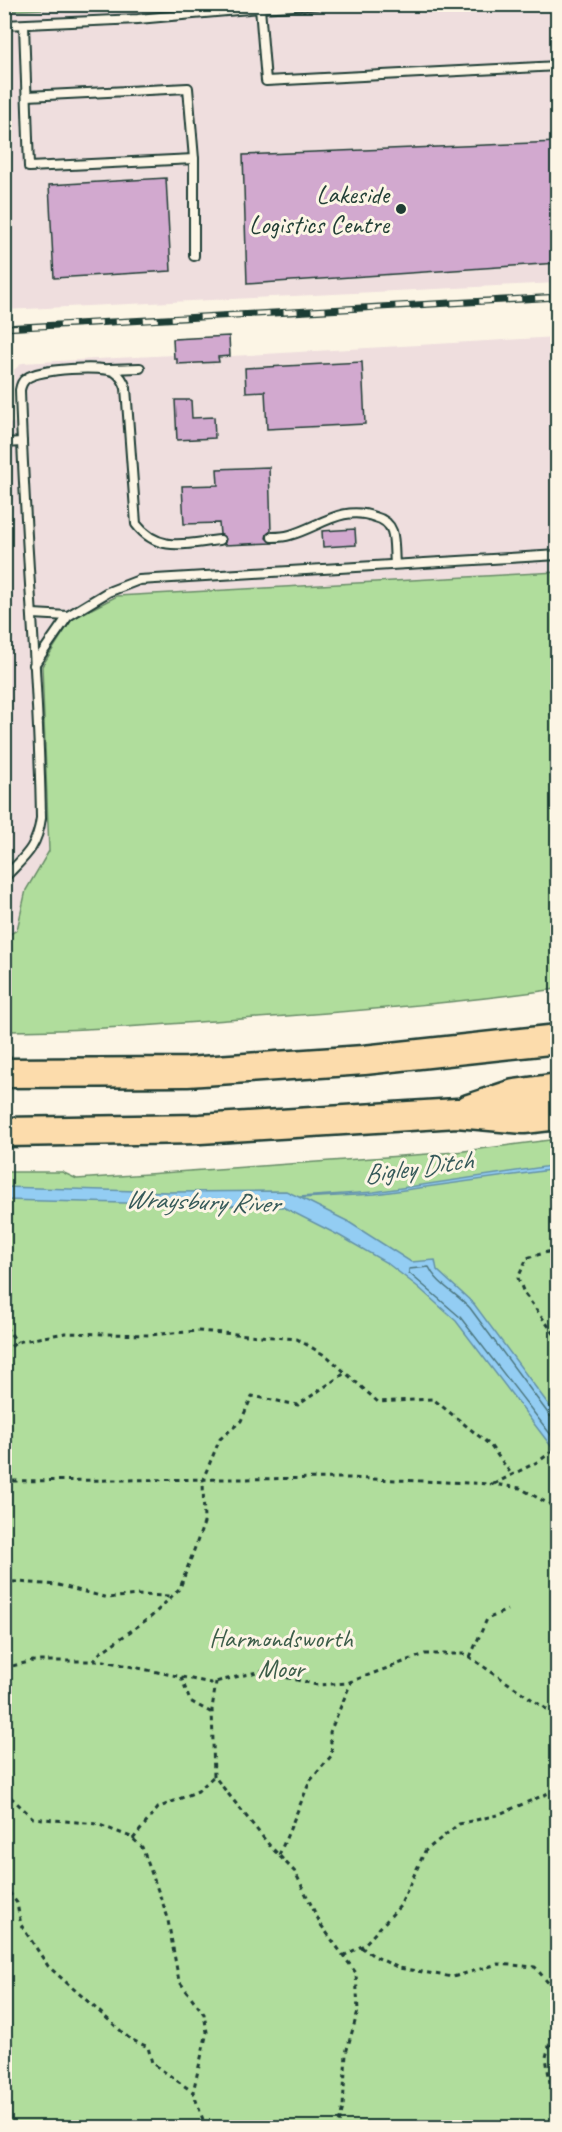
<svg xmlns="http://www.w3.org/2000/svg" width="562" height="2132" font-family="Caveat,sans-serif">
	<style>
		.built { fill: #efdede }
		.green { fill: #b0dd9c; stroke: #688d68; stroke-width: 1.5 }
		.water { fill: #93cdf3; stroke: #6593a7; stroke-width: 1.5 }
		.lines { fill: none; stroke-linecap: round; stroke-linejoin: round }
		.shore { stroke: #4d7780; stroke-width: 1.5 }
		.building { fill: #d2a9cf; stroke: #1f3d34; stroke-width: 1.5 }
		.service-casing { stroke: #1f3d34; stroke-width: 12 }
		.motorway-casing { stroke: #1f3d34; stroke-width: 33 }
		.path { stroke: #1f3d34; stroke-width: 3; stroke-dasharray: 4.5 4.5; stroke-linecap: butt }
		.service { stroke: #fcf5e5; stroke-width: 8 }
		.motorway { stroke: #fcdcac; stroke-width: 28 }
		.rail-casing { stroke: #1f3d34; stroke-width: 7 }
		.rail { stroke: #fcf5e5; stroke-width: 4.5; stroke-dasharray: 14; stroke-linecap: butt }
		.poi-dot { fill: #1f3d34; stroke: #fcf5e5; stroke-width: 2 }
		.labels { text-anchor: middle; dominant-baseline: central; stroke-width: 6; stroke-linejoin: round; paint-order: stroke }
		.poi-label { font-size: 26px; fill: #1f3d34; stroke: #fcf5e5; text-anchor: end }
		.park-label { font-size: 26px; fill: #3c5d49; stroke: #fcf5e5 }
		.water-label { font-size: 27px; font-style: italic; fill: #365a5a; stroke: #fcf5e5 }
	</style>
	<rect width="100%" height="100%" fill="#fcf5e5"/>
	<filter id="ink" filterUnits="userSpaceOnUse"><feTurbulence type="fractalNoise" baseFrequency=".0167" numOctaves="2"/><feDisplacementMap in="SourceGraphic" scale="12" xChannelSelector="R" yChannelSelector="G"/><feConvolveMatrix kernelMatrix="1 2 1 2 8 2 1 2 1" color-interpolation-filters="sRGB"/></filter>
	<g filter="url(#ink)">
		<g class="built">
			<polygon points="157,4 557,5 557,283 5,310 5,12"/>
			<polygon points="229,336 231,356 557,337 557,572 118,596 42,666 49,851 26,890 17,930 5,937 4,424 15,423 14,370 22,363 173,355 173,339"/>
		</g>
		<g class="green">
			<polygon points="5,4 119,4 120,5 5,11"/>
			<path d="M557 572V989C448 1004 337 1013 227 1020 153 1025 79 1031 5 1031V937L17 930 26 890 49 851 42 666 72 619 117 596Z"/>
			<polygon points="557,1139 557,2127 5,2127 4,1172 62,1172 77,1179 456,1152"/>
		</g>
		<polygon class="water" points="557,1165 557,1169 375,1194 301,1198 347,1221 411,1262 435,1260 437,1270 474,1304 557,1416 557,1454 456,1321 418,1287 387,1263 340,1236 283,1207 5,1200 5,1187 169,1192 286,1191 299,1197 374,1192"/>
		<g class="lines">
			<path class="shore" d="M558 1419 550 1416 470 1308C457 1294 436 1283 429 1267L409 1269V1273L460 1317 558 1444"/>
		</g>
		<g class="building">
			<polygon points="558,142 558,263 247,284 243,155"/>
			<polygon points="166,178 171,271 54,278 49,185"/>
			<polygon points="229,336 230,356 218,357 219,362 177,364 177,359 174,359 173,339"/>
			<polygon points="362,362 365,424 267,429 265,391 246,392 245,368"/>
			<polygon points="175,400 191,400 192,418 214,417 215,438 177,440"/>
			<polygon points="269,467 271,531 267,534 266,538 272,543 224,545 226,539 220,534 219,523 184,524 182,486 218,485 217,469"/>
			<polygon points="355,529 356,545 323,547 322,531"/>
		</g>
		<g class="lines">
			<defs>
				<g id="service">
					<polyline points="260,8 266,81 558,66"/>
					<polyline points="4,25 138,19 260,8 326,4"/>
					<polyline points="24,25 29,167 194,159 194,256"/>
					<polyline points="27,96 188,88 194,159"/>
					<polyline points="109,369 140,368"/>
					<polyline points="4,443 22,442"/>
					<path d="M272 537C278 537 284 537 290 535 319 527 343 504 375 517 383 519 389 523 392 531 395 541 394 554 395 564"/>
					<polyline points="33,614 68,616"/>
					<polyline points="34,665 68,616 108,592 139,580 558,555"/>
					<path d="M4 878C24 857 37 849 41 818 39 676 24 533 20 390 21 385 22 381 27 378 39 369 102 365 115 372 121 376 124 382 126 388L136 524C159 554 188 543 220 540"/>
				</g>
				<g id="motorway">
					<polyline points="4,1073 187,1072 364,1060 558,1039"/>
					<polyline points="469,1109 514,1094 558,1088"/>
					<polyline points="4,1132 200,1129 457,1113 524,1119 558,1115"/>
				</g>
			</defs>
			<use href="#service" class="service-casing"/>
			<use href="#motorway" class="motorway-casing"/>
			<g class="path">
				<polyline points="558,1249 527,1258 518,1278 524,1293 558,1339"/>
				<polyline points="4,1330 8,1330 17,1342"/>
				<polyline points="4,1352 17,1342 65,1333 149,1335 198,1331 297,1339 328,1357 378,1402 433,1399 490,1445 512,1475"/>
				<polyline points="4,1481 348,1478 494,1484 520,1488 558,1509"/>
				<polyline points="494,1484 539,1461 558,1447"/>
				<polyline points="4,1581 58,1585 108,1598 137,1595 172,1596"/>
				<polyline points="470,1657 487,1619 507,1610"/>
				<polyline points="93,1661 100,1653 152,1616 180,1588 204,1523 203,1479 220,1439 241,1421 252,1396 298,1405 345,1373"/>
				<polyline points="4,1668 33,1661 104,1661 211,1683 261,1671 317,1685 347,1683 425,1654 465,1654 558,1717"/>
				<polyline points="181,1677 190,1701 212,1713"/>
				<polyline points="216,1682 212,1709 214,1776 270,1846 295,1872 321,1925 356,1973 358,2011 346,2053 343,2107 338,2128"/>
				<polyline points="4,1791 33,1818 97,1824 131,1837 142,1847 167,1915 179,1981 204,2014 207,2032 193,2092 206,2128"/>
				<polyline points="133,1839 158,1808 198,1791 214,1776"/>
				<polyline points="279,1855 310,1781 332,1755 330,1732 352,1680"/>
				<polyline points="4,1885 17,1903 21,1925 48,1966 130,2039 148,2047 152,2063 193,2092"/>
				<polyline points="361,1947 374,1956 399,1968 453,1977 498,1964 535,1967 555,1991"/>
				<polyline points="343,1956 364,1945 400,1906 425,1851 459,1824 497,1815 558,1789"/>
				<polyline points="558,1982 555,1991 558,2012"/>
				<polyline points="557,2128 546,2057 558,2013"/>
			</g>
			<use href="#service" class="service"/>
			<use href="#motorway" class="motorway"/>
			<defs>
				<polyline id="rail" points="4,328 558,297"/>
			</defs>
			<use href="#rail" class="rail-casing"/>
			<use href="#rail" class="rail"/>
		</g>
	</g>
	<circle class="poi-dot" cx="401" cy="209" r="6"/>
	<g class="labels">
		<g class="poi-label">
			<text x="389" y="194">Lakeside<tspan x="389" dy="30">Logistics Centre</tspan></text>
		</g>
		<g class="park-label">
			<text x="281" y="1638">Harmondsworth<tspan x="281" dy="30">Moor</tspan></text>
		</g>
		<g class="water-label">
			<text transform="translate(418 1167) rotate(-8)">Bigley Ditch</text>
			<text transform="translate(202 1201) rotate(2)">Wraysbury River</text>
		</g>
	</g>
	<rect width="562" height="2132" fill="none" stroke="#fcf5e5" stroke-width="24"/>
	<rect x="12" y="12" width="538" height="2108" fill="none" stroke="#1f3d34" stroke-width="2" filter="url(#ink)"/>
</svg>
